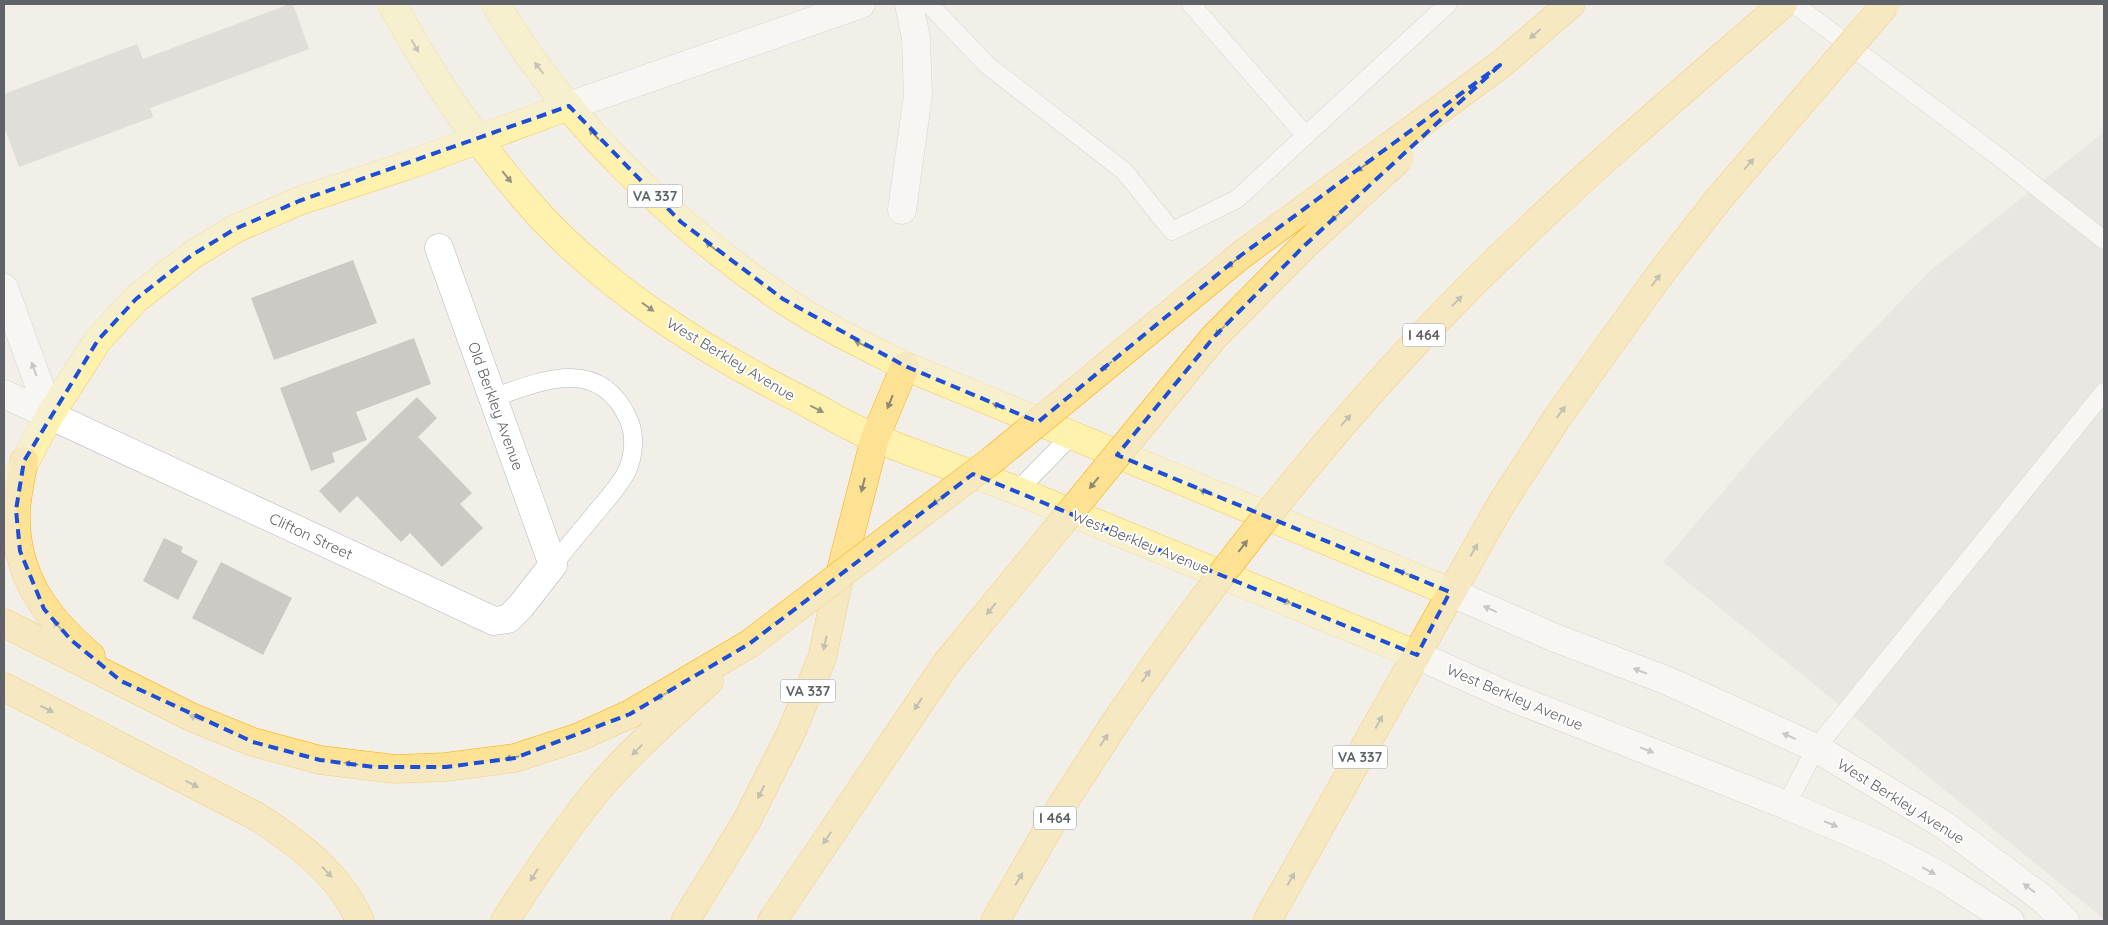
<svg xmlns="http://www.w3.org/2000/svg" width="2108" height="925" font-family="Quicksand,sans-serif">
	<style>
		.industrial { fill: #e0deda }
		.building { fill: #cccac5 }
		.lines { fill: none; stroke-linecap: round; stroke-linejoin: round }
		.lane-casing { stroke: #b5b8bc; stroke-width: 19 }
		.street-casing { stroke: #b5b8bc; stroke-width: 29 }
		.secondary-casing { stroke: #b6babf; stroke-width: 29 }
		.primary-casing { stroke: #f2c960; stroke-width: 29 }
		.highway-casing { stroke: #f9ab00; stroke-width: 29 }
		.lane { stroke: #fff; stroke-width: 18 }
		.street { stroke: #fff; stroke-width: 28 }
		.secondary { stroke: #fff; stroke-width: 28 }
		.primary { stroke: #fff2af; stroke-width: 28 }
		.highway { stroke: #fde293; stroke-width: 28 }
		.highway-bridge-casing { stroke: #f9ab00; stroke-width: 29; stroke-linecap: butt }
		.highway-bridge { stroke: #fde293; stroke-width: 28 }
		.oneway { fill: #8e8975 }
		.oneway2 { fill: #979581 }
		.oneway3 { fill: #979a9d }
		.marked { fill: none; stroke: #1d4ed8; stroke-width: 4; stroke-dasharray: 10 6; stroke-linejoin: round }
		.labels { text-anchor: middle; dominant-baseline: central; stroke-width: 4; stroke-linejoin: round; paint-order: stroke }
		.shield { fill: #fff; stroke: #8f9295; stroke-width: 1 }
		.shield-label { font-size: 14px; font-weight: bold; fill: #5f6368 }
		.street-label { font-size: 15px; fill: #5f6368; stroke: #fff }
	</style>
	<rect width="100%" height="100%" fill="#f1efe8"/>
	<polygon class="industrial" points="2104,132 2104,919 1663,562 1765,442 1930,271"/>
	<g class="building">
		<polygon points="290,4 293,4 309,49 150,108 153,117 19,167 4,126 4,94 137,44 143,59"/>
		<polygon points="353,260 377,323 274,360 251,298"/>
		<polygon points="414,338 431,384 356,412 367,440 332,453 335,462 311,471 280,388"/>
		<polygon points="417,397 437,418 418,437 472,493 460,504 483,528 442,567 410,533 401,542 357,496 340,513 319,491"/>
		<polygon points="164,538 183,547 181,552 198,561 178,600 143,581"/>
		<polygon points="221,562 292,598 263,655 192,618"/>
	</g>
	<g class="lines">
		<defs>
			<g id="lane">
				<polyline points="929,4 987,65 1124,171 1172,231 1237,199 1448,4"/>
				<polyline points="1191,4 1306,136"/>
				<polyline points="1794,4 1995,154 2104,240"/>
				<path d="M493 398C542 380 599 356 628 418 636 435 634 457 626 473 619 486 608 498 599 509 583 528 568 546 553 565"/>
				<polyline points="1017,491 1071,436"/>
				<polyline points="1786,805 1816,748 2104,392"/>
			</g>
			<g id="street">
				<polyline points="902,210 918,95 916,38 909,4"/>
				<polyline points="4,288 50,415"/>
				<polyline points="4,394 494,621 508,619 521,606 553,565 439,248"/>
				<polyline points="1450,592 1553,637 1668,681 1816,748 1944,825 2043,899 2065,921"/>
				<polyline points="1417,655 1506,695 1786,805 1887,848 1942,877 2010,921"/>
			</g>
			<polyline id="secondary" points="569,106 861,4"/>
			<g id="primary">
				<path d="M392 4C430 74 474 139 526 200 602 288 706 352 809 404 831 416 853 429 876 438 924 459 974 473 1023 493 1154 547 1285 602 1417 655"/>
				<path d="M496 4C560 116 675 226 782 299 821 325 863 345 905 366L1450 592"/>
				<polyline points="14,482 50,415 98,340 136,299 192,255 235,229 299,201 406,166 569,106"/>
			</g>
			<g id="highway">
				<polyline points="1500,65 1571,4"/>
				<path d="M24 461C21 477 17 495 16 511 14 574 45 617 91 656"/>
				<polyline points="4,623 191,717 253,742 320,760 395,769 446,767 515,758 579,737 630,714 749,644"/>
				<path d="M4 687 256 816C298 843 340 874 360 921"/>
				<path d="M505 921C533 877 562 834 595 793 629 752 670 717 709 681"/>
				<polyline points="685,921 746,822 791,733 822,658 840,574 875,438 905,366"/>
				<polyline points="772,921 946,664"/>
				<polyline points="995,921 1062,805 1119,717"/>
				<polyline points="1267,921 1500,506 1557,418 1661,273 1717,201"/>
			</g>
		</defs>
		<use href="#lane" class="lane-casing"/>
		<use href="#street" class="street-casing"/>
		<use href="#secondary" class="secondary-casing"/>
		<use href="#primary" class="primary-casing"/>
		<use href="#highway" class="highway-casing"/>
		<use href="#lane" class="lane"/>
		<use href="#street" class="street"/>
		<use href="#secondary" class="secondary"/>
		<use href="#primary" class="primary"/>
		<use href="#highway" class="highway"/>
		<defs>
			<g id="highway-bridge">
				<polyline points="1717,201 1886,4"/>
				<polyline points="749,644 991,461 1240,256 1500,65"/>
				<polyline points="946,664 1214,337 1304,246 1400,158"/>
				<path d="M1119 717C1232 552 1357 395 1501 256 1592 168 1688 86 1783 4"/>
			</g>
		</defs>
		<use href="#highway-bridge" class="highway-bridge-casing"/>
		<use href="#highway-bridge" class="highway-bridge"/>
	</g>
	<defs><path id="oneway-solid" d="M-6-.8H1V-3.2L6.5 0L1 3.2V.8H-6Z" transform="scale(1.25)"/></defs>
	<g class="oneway">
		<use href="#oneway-solid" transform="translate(1535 34) rotate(139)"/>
		<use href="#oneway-solid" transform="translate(1749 164) rotate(-49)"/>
		<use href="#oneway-solid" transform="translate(1362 167) rotate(144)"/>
		<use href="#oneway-solid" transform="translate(1336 217) rotate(137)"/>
		<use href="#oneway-solid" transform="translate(1232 263) rotate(141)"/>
		<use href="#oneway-solid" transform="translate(1656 280) rotate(-54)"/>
		<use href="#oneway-solid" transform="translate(1457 301) rotate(-46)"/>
		<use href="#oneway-solid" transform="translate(1220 331) rotate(135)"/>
		<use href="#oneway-solid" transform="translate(1106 366) rotate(141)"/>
		<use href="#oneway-solid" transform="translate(890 402) rotate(112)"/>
		<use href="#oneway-solid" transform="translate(1561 412) rotate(-54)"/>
		<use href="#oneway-solid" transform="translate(1346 420) rotate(-48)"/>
		<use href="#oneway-solid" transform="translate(1094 483) rotate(129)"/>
		<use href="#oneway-solid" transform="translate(863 485) rotate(104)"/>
		<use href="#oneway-solid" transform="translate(938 501) rotate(143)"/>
		<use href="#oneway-solid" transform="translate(1243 546) rotate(-52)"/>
		<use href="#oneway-solid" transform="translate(1474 550) rotate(-60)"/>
		<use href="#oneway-solid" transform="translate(991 609) rotate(129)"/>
		<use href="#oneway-solid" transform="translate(58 626) rotate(-132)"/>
		<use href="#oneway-solid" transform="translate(825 643) rotate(103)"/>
		<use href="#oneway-solid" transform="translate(1146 676) rotate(-55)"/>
		<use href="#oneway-solid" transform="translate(662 696) rotate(149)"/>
		<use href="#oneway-solid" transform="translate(918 704) rotate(124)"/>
		<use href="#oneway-solid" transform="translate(47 709) rotate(27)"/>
		<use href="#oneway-solid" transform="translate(196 718) rotate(-156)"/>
		<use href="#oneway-solid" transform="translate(1379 722) rotate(-61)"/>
		<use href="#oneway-solid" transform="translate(1104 740) rotate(-57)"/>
		<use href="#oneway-solid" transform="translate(637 750) rotate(134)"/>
		<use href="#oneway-solid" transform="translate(512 758) rotate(169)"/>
		<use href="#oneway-solid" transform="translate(351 764) rotate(-173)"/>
		<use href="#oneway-solid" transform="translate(192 784) rotate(27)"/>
		<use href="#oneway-solid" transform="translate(761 792) rotate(117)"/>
		<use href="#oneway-solid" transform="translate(827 838) rotate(124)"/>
		<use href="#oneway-solid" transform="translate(327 872) rotate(47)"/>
		<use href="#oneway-solid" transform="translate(534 875) rotate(122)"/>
		<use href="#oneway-solid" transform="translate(1019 879) rotate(-59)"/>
		<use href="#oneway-solid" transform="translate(1291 879) rotate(-61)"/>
	</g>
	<g class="oneway2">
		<use href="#oneway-solid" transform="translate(415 46) rotate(61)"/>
		<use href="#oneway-solid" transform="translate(539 68) rotate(-128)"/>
		<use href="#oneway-solid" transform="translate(594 134) rotate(-132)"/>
		<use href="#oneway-solid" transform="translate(507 177) rotate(51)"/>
		<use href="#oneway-solid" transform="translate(711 246) rotate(-140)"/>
		<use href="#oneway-solid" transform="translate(648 307) rotate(36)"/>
		<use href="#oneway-solid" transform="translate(861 344) rotate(-154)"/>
		<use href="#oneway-solid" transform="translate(999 406) rotate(-157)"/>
		<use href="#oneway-solid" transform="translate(817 409) rotate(27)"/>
		<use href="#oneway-solid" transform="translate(1206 492) rotate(-158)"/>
		<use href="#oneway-solid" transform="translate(1405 573) rotate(-158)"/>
		<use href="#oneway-solid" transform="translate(1284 601) rotate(22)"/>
	</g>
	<g class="oneway3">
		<use href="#oneway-solid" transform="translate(34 369) rotate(-110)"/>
		<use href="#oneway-solid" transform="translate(1490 609) rotate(-156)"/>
		<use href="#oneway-solid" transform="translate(1640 671) rotate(-159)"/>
		<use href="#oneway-solid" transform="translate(1789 736) rotate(-156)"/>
		<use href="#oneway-solid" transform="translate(1647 750) rotate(21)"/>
		<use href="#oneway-solid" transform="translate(1831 824) rotate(23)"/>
		<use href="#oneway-solid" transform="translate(1929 871) rotate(28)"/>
		<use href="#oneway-solid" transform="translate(2029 888) rotate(-143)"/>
	</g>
	<path d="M0 0H2108V925H0ZM1500 65 1304 246 1214 337 1117 455 1450 592 1417 655 973 474 749 644 630 714 515 758 446 767H374L320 760 253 742 121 681 71 640 44 609 20 551 16 510 24 461 98 340 136 299 192 255 235 229 299 201 569 106 681 222 783 299 905 366 1038 422 1240 256Z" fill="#f1efe8" fill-opacity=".55" fill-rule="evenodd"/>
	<path class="marked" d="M1500 65 1304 246 1214 337 1117 455 1450 592 1417 655 973 474 749 644 630 714 515 758 446 767H374L320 760 253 742 121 681 71 640 44 609 20 551 16 510 24 461 98 340 136 299 192 255 235 229 299 201 569 106 681 222 783 299 905 366 1038 422 1240 256Z"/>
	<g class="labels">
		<g class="shield">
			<rect x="627.5" y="184.5" width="55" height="23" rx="4"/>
			<rect x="1403" y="323.5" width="42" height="23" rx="4"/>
			<rect x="780.5" y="679.5" width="55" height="23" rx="4"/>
			<rect x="1332.5" y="745.5" width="55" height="23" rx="4"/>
			<rect x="1034" y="806.5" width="42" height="23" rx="4"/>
		</g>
		<g class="shield-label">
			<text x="655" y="196">VA 337</text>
			<text x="1424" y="335">I 464</text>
			<text x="808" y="691">VA 337</text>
			<text x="1360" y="757">VA 337</text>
			<text x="1055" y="818">I 464</text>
		</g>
		<g class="street-label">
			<text transform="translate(731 359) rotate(31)">West Berkley Avenue</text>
			<text transform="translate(496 406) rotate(70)">Old Berkley Avenue</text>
			<text transform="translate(311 536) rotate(25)">Clifton Street</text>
			<text transform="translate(1141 542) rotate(22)">West Berkley Avenue</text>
			<text transform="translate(1515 697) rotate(23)">West Berkley Avenue</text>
			<text transform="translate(1901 801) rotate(32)">West Berkley Avenue</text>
		</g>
	</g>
	<rect width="2108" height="925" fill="none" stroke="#5f6368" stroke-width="10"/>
</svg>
